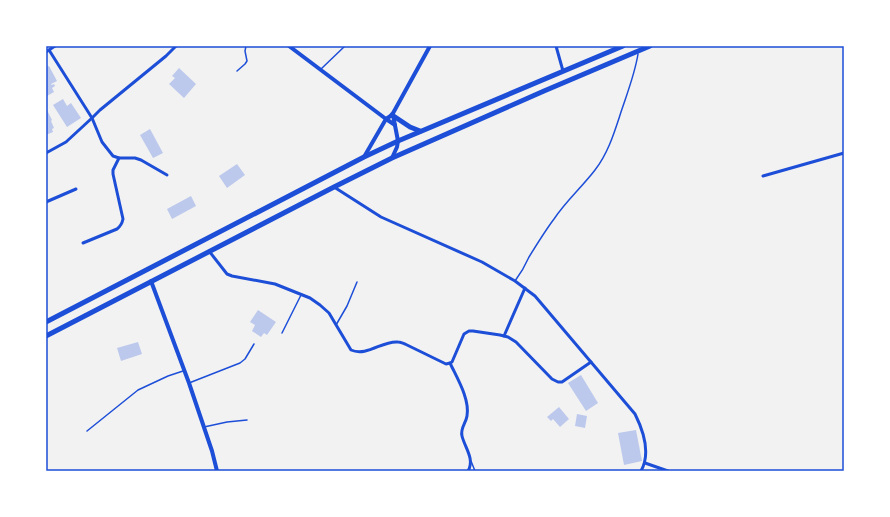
<svg xmlns="http://www.w3.org/2000/svg" width="890" height="517" font-family="'Open Sans',sans-serif">
	<style>
		.building { fill: #bdc9ec }
		.lines { fill: none; stroke-linecap: round; stroke-linejoin: round }
		.service { stroke: #1d4ed8; stroke-width: 1.5 }
		.minor { stroke: #1d4ed8; stroke-width: 3 }
		.tertiary { stroke: #1d4ed8; stroke-width: 4 }
		.trunk { stroke: #1d4ed8; stroke-width: 5 }
		.neatline { fill: none; stroke: #1d4ed8; stroke-width: 1.5 }
	</style>
	<rect width="100%" height="100%" fill="#f2f2f2"/>
	<g class="building">
		<polygon points="49,66 57,81 51,84 52,85 54,84 55,86 52,88 54,92 47,96 46,95 46,67"/>
		<polygon points="179,68 196,84 184,98 169,84 175,78 172,76"/>
		<polygon points="63,99 67,106 71,103 81,118 67,127 53,105"/>
		<polygon points="46,108 52,120 51,121 54,128 52,129 53,132 46,135"/>
		<polygon points="150,129 163,153 153,158 140,135"/>
		<polygon points="237,164 245,175 227,188 219,176"/>
		<polygon points="191,196 196,206 172,219 167,209"/>
		<polygon points="258,310 276,322 267,335 264,333 261,337 252,331 255,325 250,322"/>
		<polygon points="138,342 142,354 121,361 117,348"/>
		<polygon points="581,375 598,403 586,411 568,383"/>
		<polygon points="559,407 569,419 560,427 553,419 551,421 547,417"/>
		<polygon points="577,414 587,416 585,428 575,426"/>
		<polygon points="636,430 642,461 624,465 618,433"/>
	</g>
	<g class="lines">
		<g class="service">
			<polyline points="321,69 345,46"/>
			<polyline points="237,71 245,64 247,61 245,51 246,46"/>
			<path d="M515 281C521 273 525 266 529 257 537 244 545 231 554 219 566 201 582 187 595 170 609 152 615 130 622 109 628 91 635 73 638 54"/>
			<polyline points="336,325 347,306 357,282"/>
			<polyline points="282,333 301,295"/>
			<polyline points="189,383 240,363 245,359 254,344"/>
			<polyline points="204,427 227,422 247,420"/>
			<polyline points="87,431 138,390 168,376 183,371"/>
			<polyline points="471,461 475,471"/>
		</g>
		<g class="minor">
			<polyline points="556,46 563,71"/>
			<polyline points="49,50 92,118 102,142 113,156 119,158 135,158 141,160 167,175"/>
			<polyline points="46,52 55,46"/>
			<polyline points="46,153 66,142 92,118 100,110 166,56 176,46"/>
			<polyline points="763,176 844,153"/>
			<path d="M334 187 381 217 482 262 515 281 535 296 635 414C644 432 651 453 641 471"/>
			<polyline points="46,202 76,189"/>
			<path d="M83 243 117 229C121 226 122 224 123 219L113 174V170L119 158"/>
			<path d="M209 251 227 274 232 276 275 284 310 298 320 305 329 313 351 350C367 357 383 340 398 342 400 342 402 343 405 344L446 364 450 363 452 362 464 334 469 331H473L500 335 508 337 516 342 552 379 558 382H562L591 362"/>
			<polyline points="504,336 525,288"/>
			<path d="M450 363C457 378 470 399 467 416 466 423 460 428 462 436 465 448 475 459 468 471"/>
			<polyline points="645,463 668,471"/>
		</g>
		<g class="tertiary">
			<polyline points="289,46 386,119 395,125"/>
			<polyline points="364,157 386,119 392,115 430,46"/>
			<polyline points="392,158 397,147 398,141 393,115"/>
			<polyline points="151,281 189,383 212,451 217,471"/>
		</g>
		<g class="trunk">
			<polyline points="392,115 410,127 420,131"/>
			<polyline points="46,322 364,157 398,141 623,46"/>
			<polyline points="46,336 334,187 392,158 544,91 650,46"/>
		</g>
	</g>
	<rect width="890" height="517" fill="none" stroke="#ffffff" stroke-width="94"/>
	<rect x="47" y="47" width="796" height="423" class="neatline"/>
</svg>
